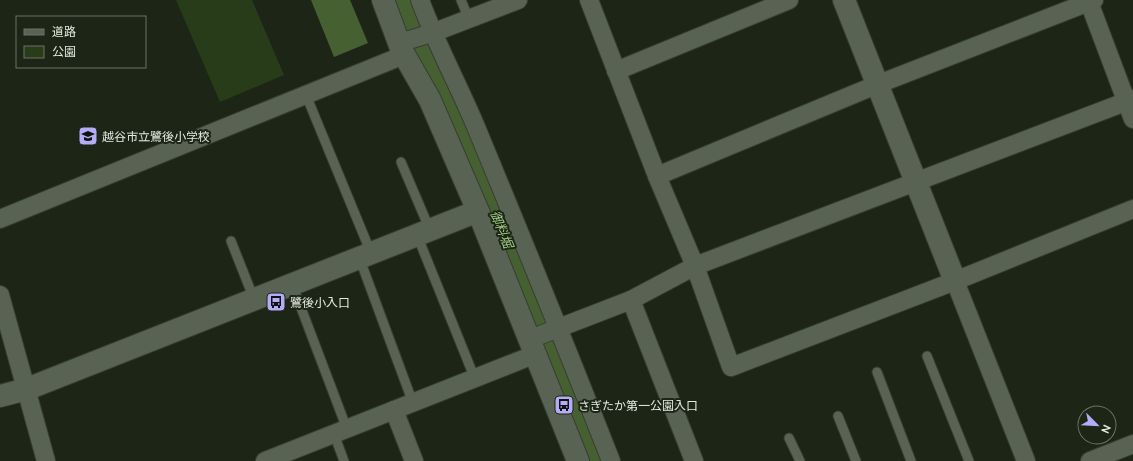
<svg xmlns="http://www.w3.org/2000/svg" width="1133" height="461" font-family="Ubuntu,'Noto Sans JP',sans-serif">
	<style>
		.green { fill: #283c1a }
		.water { fill: #466032 }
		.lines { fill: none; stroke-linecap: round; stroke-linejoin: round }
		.river { stroke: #466032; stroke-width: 34 }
		.lane-casing { stroke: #373e33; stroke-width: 11 }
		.street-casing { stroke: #373e33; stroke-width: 20 }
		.secondary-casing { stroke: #373e33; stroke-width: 24 }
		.lane { stroke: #596353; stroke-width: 9 }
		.street { stroke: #596353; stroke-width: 18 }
		.secondary { stroke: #596353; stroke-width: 22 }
		.labels { text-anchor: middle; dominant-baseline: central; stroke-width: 4; stroke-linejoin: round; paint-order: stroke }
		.poi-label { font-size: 12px; fill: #e3e9df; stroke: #1d2517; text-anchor: start }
		.water-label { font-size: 13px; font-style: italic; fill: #a3cf87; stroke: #1d2517 }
	</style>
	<rect width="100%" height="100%" fill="#1d2517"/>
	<polygon class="green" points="176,0 252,0 284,75 220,102"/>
	<polygon class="water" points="311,0 350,0 368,43 334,57"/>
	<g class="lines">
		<polyline class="river" points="406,0 440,74 594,461"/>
		<defs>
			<g id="lane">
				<polyline points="461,0 469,19"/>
				<polyline points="306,95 371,253"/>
				<polyline points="401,162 430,230"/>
				<polyline points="417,235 475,379"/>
				<polyline points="231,241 254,299"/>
				<polyline points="359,257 413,403"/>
				<polyline points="292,284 347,429"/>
				<polyline points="927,356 969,461"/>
				<polyline points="877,372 911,461"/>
				<polyline points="838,416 856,461"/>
				<polyline points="334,434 344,461"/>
				<polyline points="789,438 800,461"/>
			</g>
			<g id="street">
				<path d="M420 0C436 44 458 84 476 127 522 238 567 349 611 461"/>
				<polyline points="589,0 657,176 695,266 731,367 955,281 1133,209"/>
				<polyline points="1089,2 1133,119"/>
				<polyline points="399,43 432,33 518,0"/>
				<polyline points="616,71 789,0"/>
				<polyline points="657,176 876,85 1094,0"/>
				<polyline points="0,219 404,55"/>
				<polyline points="955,281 1026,461"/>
				<polyline points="0,295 46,461"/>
				<polyline points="631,300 694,461"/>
				<polyline points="530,339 631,300 695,266 1133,99"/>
				<polyline points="394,410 414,461"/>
				<polyline points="265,461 536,354"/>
				<polyline points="1090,461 1133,444"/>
			</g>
			<g id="secondary">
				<polyline points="383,0 402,51 430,100 478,211 578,461"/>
				<polyline points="844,0 955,281"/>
				<polyline points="0,396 27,389 478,211"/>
			</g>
		</defs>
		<use href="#lane" class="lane-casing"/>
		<use href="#street" class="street-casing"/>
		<use href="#secondary" class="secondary-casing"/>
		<use href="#lane" class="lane"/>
		<use href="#street" class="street"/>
		<use href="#secondary" class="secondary"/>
	</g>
	<defs>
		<symbol id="school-square" viewBox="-11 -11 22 22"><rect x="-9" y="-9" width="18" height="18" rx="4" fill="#b5acf8" stroke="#1d2517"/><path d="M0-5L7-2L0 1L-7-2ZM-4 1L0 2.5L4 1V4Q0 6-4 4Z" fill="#111"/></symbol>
		<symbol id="bus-square" viewBox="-11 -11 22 22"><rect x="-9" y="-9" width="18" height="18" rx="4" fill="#b5acf8" stroke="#1d2517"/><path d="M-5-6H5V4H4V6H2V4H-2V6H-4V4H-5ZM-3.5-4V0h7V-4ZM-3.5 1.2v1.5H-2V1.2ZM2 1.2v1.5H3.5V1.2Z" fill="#111"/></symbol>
	</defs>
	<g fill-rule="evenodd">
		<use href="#school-square" x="77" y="125" width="22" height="22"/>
		<use href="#bus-square" x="265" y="291" width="22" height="22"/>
		<use href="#bus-square" x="553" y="394" width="22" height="22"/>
	</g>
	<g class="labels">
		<g class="poi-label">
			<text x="102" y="136">越谷市立鷺後小学校</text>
			<text x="290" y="302">鷺後小入口</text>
			<text x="578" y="405">さぎたか第一公園入口</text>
		</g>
		<g class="water-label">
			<text transform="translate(502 229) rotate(68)">御料堀</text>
		</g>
	</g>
	<rect x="16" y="16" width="130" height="52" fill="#1d2517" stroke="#6c7367"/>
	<rect x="24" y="29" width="20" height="6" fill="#596353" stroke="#6c7367"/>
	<text x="52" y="36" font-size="12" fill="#e3e9df">道路</text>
	<rect x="24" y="46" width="20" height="12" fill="#283c1a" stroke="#6c7367"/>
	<text x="52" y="56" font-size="12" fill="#e3e9df">公園</text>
	<g transform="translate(1097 425) rotate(114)"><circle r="19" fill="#1d2517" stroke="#6c7367"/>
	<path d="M0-3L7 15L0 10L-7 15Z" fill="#b5acf8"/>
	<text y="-6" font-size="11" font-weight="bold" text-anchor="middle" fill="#e3e9df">N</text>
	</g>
</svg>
